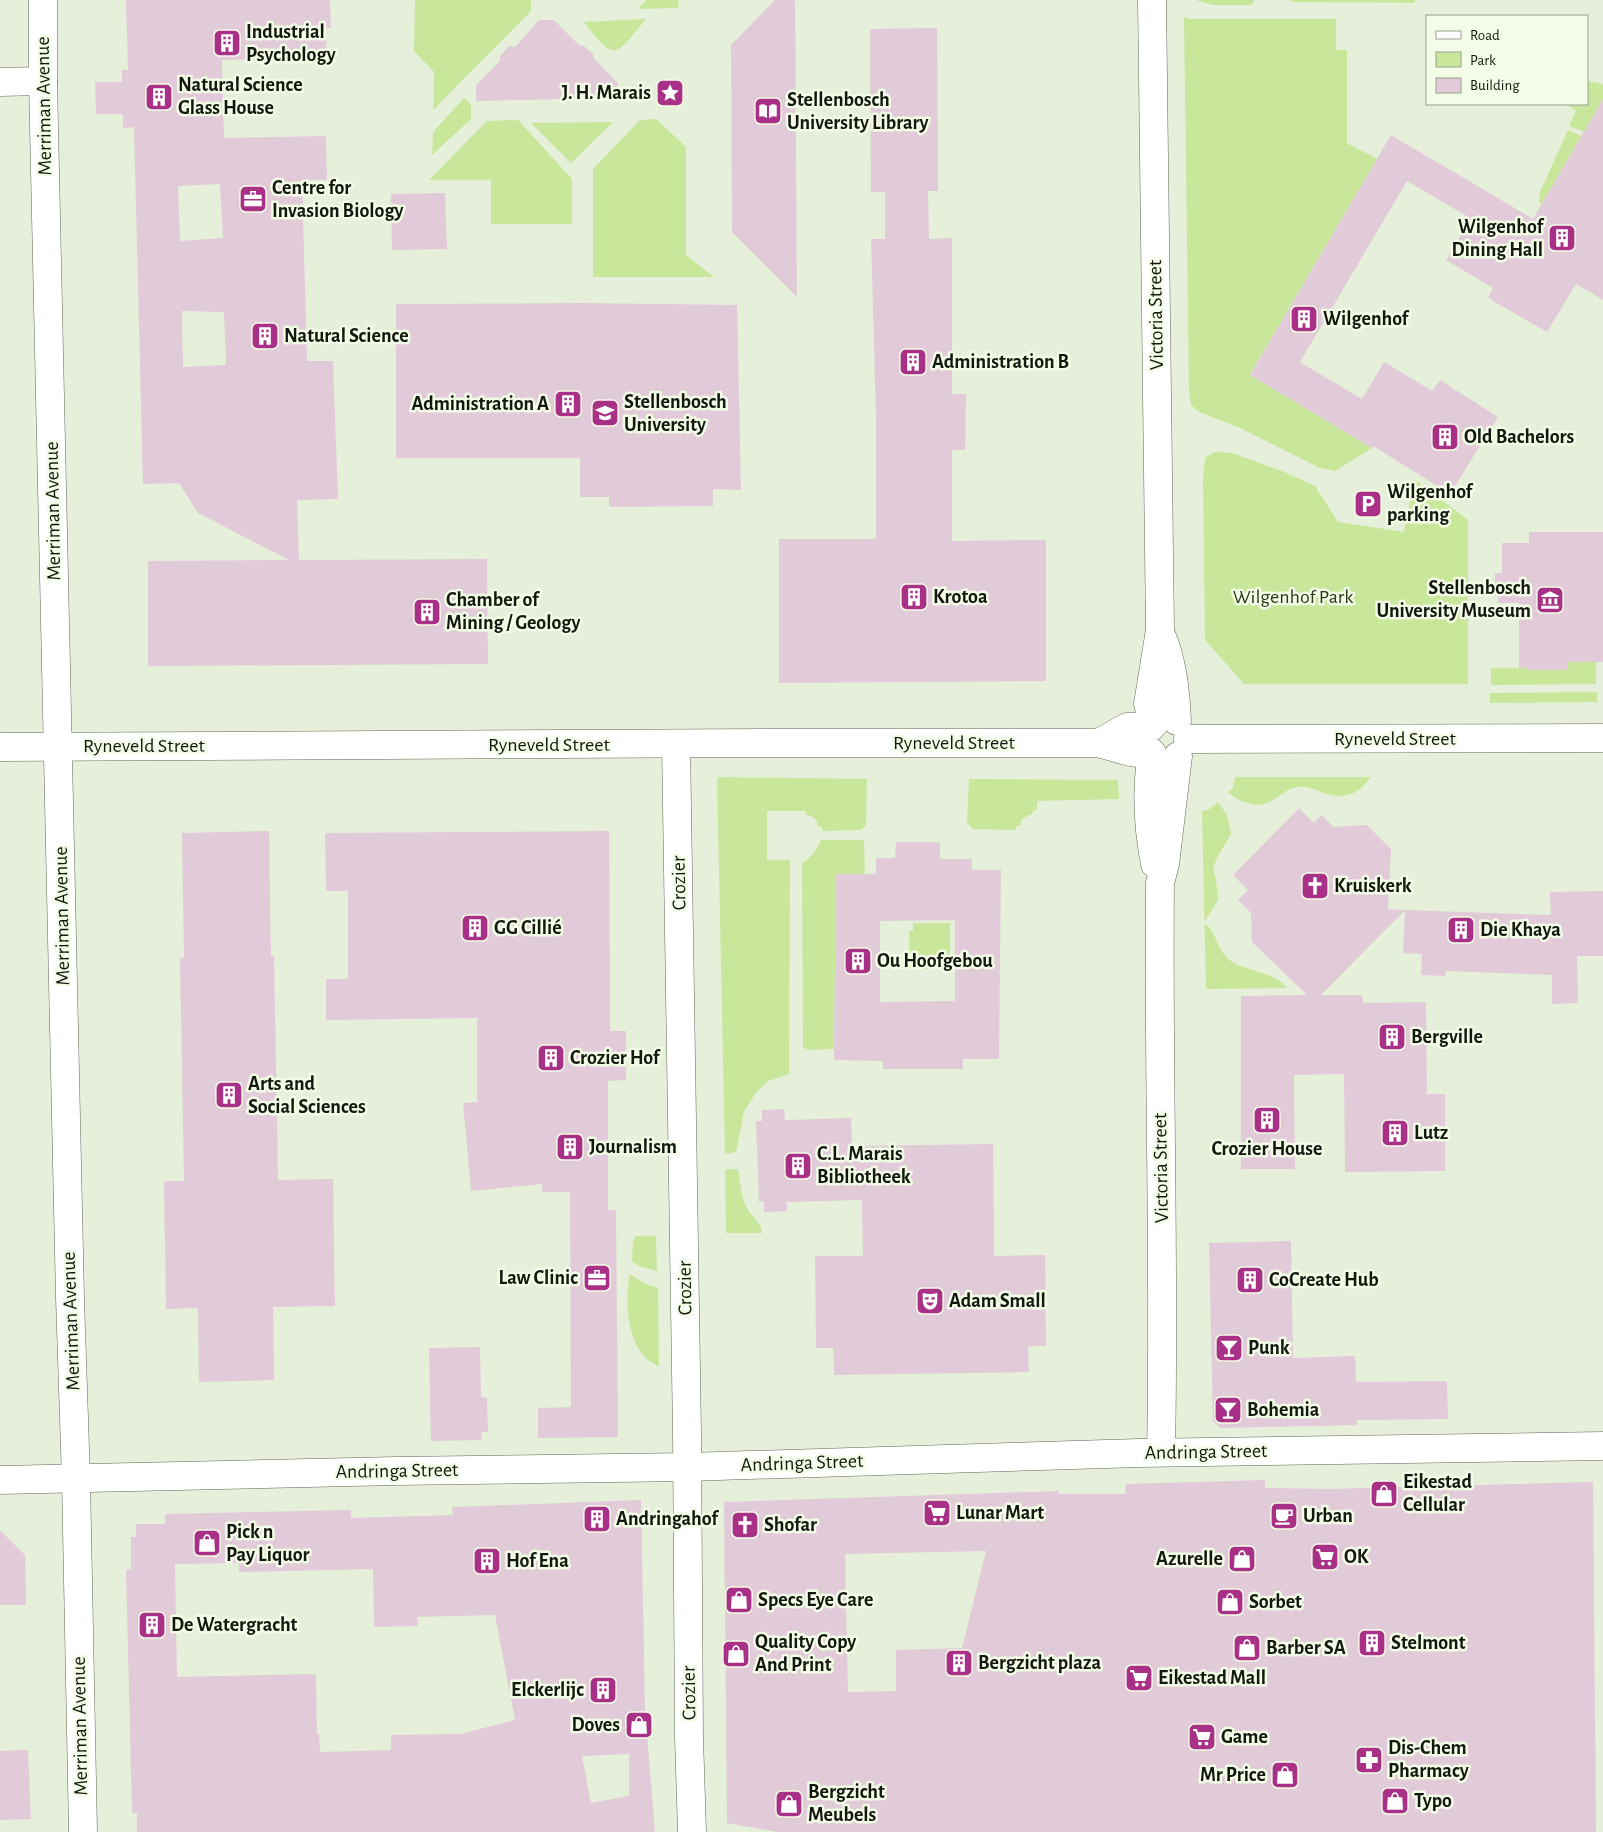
<svg xmlns="http://www.w3.org/2000/svg" width="1603" height="1832" font-family="'Alegreya Sans',sans-serif">
	<style>
		.green { fill: #c9e79b }
		.building { fill: #e1cbd8; fill-rule: evenodd }
		.lines { fill: none; stroke-linecap: round; stroke-linejoin: round }
		.minor-casing { stroke: #606855; stroke-width: 29 }
		.minor { stroke: #fff; stroke-width: 28 }
		.labels { text-anchor: middle; dominant-baseline: central; stroke-width: 5; stroke-linejoin: round; paint-order: stroke }
		.poi-label { font-size: 20px; font-weight: bold; fill: #14170f; stroke: #f3fce6; text-anchor: start }
		.street-label { font-size: 20px; fill: #14170f; stroke: #f3fce6 }
		.park-label { font-size: 20px; fill: #2c3916; stroke: #f3fce6 }
	</style>
	<rect width="100%" height="100%" fill="#e6efd9"/>
	<g class="green">
		<polygon points="415,0 531,0 531,11 433,110 434,72 414,51"/>
		<polygon points="646,0 679,0 678,8 638,9"/>
		<polygon points="1196,0 1254,0 1253,4 1249,5 1212,5"/>
		<polygon points="1288,0 1415,0 1415,3 1296,2"/>
		<polygon points="1184,17 1189,19 1336,19 1336,50 1347,50 1347,143 1377,159 1250,374 1372,448 1335,471 1320,468 1238,427 1199,412 1191,405 1189,391"/>
		<path d="M646 19C615 56 616 64 584 22Z"/>
		<polygon points="1587,81 1603,84 1603,99 1584,132 1569,126 1576,111 1565,104 1587,104"/>
		<polygon points="464,98 471,104 471,119 432,155 433,132"/>
		<polygon points="656,119 686,147 686,255 714,277 593,277 593,169 640,120"/>
		<polygon points="518,120 572,179 572,224 491,224 491,180 429,180 487,121"/>
		<polygon points="613,122 571,163 531,123"/>
		<polygon points="1568,130 1581,136 1542,204 1539,202 1540,192"/>
		<polygon points="1214,452 1232,453 1282,471 1315,486 1338,522 1404,532 1414,479 1468,520 1468,684 1244,684 1205,640 1203,479 1205,458"/>
		<polygon points="1567,662 1596,662 1596,684 1491,685 1491,668 1527,668 1528,670 1567,670"/>
		<polygon points="1597,692 1597,702 1490,703 1490,693"/>
		<path d="M717 777 867 779 866 825 861 830 822 831V827L818 826C817 819 813 815 806 815V811H767V860H790L789 1074 768 1081 755 1094 744 1112 736 1152 725 1154Z"/>
		<path d="M1235 777H1371C1358 794 1346 800 1324 793 1315 790 1308 786 1298 787 1285 789 1279 798 1267 803 1256 808 1237 801 1228 792L1233 788Z"/>
		<polygon points="969,779 1118,780 1119,799 1037,801 1037,810 1033,810 1032,815 1029,815 1022,819 1020,826 1016,826 1016,830 973,829 967,823"/>
		<path d="M1218 802 1227 815 1231 834 1217 858 1213 868 1216 879 1218 900 1204 923C1217 931 1217 952 1231 961 1247 972 1275 972 1287 988L1206 989 1202 811 1208 810Z"/>
		<path d="M821 840H864L865 874H836L834 1049 808 1050 803 1047 802 863C811 858 817 850 821 840Z"/>
		<polygon points="913,923 950,923 950,969 910,969 909,931 913,931"/>
		<path d="M734 1169 738 1170C741 1186 741 1200 750 1213 754 1219 762 1225 762 1233H726L725 1170Z"/>
		<polygon points="639,1236 656,1236 657,1271 639,1266 632,1261 633,1241 636,1236"/>
		<path d="M630 1274 646 1284 658 1288 659 1367C655 1364 650 1362 646 1358 626 1338 625 1299 630 1274Z"/>
	</g>
	<g class="building">
		<path d="M126 0H330L331 28H326L327 58 222 60 224 138 326 136 327 180H302L307 361H333L338 499 297 500 299 560 487 559 488 664 148 666V561L289 560 198 513 179 483 143 484 134 127 123 128V114H96L95 82H122V70H128ZM220 184 223 238 180 241 178 186ZM182 311 224 312 226 365 183 367Z"/>
		<polygon points="775,0 795,0 797,297 732,232 731,45"/>
		<polygon points="539,20 554,20 579,45 584,46 593,54 594,59 618,83 618,98 476,101 476,85 500,61 500,56 509,46 515,47"/>
		<polygon points="937,28 938,191 928,191 929,239 952,238 952,394 966,394 965,450 952,450 952,541 1046,540 1046,681 779,683 779,539 876,539 876,417 871,239 885,239 885,192 871,192 870,29"/>
		<polygon points="1603,99 1603,300 1576,284 1547,332 1488,298 1493,288 1446,260 1470,218 1407,181 1300,362 1362,399 1384,362 1432,391 1440,380 1498,417 1450,494 1373,446 1372,448 1250,375 1391,135 1533,219"/>
		<polygon points="445,193 447,249 392,250 391,194"/>
		<polygon points="582,303 737,305 741,490 713,489 713,506 609,507 609,497 580,497 580,458 396,458 396,304"/>
		<polygon points="1529,532 1603,532 1603,662 1567,662 1567,670 1528,670 1527,668 1519,668 1519,603 1498,603 1498,596 1495,596 1495,573 1502,573 1502,543 1529,543"/>
		<polygon points="1299,808 1314,823 1322,815 1333,827 1367,825 1391,849 1388,909 1405,910 1321,995 1362,995 1363,1003 1426,1002 1427,1094 1445,1094 1445,1171 1345,1172 1344,1074 1294,1075 1295,1169 1241,1169 1241,996 1307,995 1252,942 1251,913 1238,900 1248,890 1233,875"/>
		<polygon points="269,831 271,956 274,956 278,1180 333,1179 335,1306 273,1307 274,1380 199,1382 198,1308 166,1309 164,1181 184,1181 180,958 184,958 182,833"/>
		<polygon points="609,831 610,1031 626,1031 626,1080 608,1081 608,1210 616,1210 618,1437 538,1438 538,1408 571,1407 570,1192 542,1192 542,1184 471,1191 463,1103 477,1102 477,1018 326,1020 326,979 348,979 348,891 326,891 325,833"/>
		<path d="M896 842H940V859H972V870H1001L999 1059H963V1069H883V1061L834 1060 836 874H876V858H895ZM955 920V1001L880 1002V921Z"/>
		<polygon points="1603,891 1603,956 1577,956 1578,1003 1552,1004 1552,975 1446,971 1445,976 1421,975 1422,954 1403,953 1405,910 1551,915 1550,892"/>
		<polygon points="784,1109 785,1120 851,1118 852,1146 993,1144 994,1256 1045,1255 1046,1346 1028,1346 1029,1372 834,1375 833,1348 816,1348 815,1256 863,1256 862,1200 787,1202 787,1211 764,1212 764,1201 759,1202 756,1121 762,1121 762,1110"/>
		<polygon points="1291,1241 1293,1358 1355,1356 1356,1382 1447,1381 1448,1419 1357,1420 1357,1425 1220,1428 1213,1421 1209,1243"/>
		<polygon points="480,1347 481,1397 487,1398 488,1432 481,1432 482,1440 431,1441 429,1348"/>
		<path d="M1265 1480V1488L1329 1489 1593 1482 1596 1832H777L727 1823 724 1502 1059 1491 1058 1494H1125L1126 1484ZM986 1551 962 1648 896 1650V1691L848 1692 845 1554Z"/>
		<path d="M641 1500 645 1708 655 1832H137V1813H132L126 1570 131 1569V1537H136V1524H165V1514L351 1510V1518L453 1515 452 1507ZM239 1563V1572L373 1569 374 1627 418 1626 417 1617 495 1615 515 1720 460 1734 391 1735V1750L320 1752 319 1734H317L316 1674 177 1677 175 1564ZM629 1754V1796L591 1803 582 1756Z"/>
		<polygon points="0,1530 25,1555 26,1605 0,1605"/>
		<polygon points="28,1750 31,1819 0,1820 0,1751"/>
	</g>
	<g class="lines">
		<defs>
			<g id="minor">
				<polyline points="43,0 43,81 70,1298 76,1479 83,1832"/>
				<polyline points="1152,0 1160,630 1148,704 1154,724"/>
				<polyline points="0,82 43,81"/>
				<path d="M1163 639C1172 662 1176 696 1177 721"/>
				<polyline points="1188,739 1603,738"/>
				<polyline points="1099,743 1127,727 1152,726"/>
				<polyline points="676,744 687,1433 689,1737 692,1832"/>
				<path d="M0 747 772 743H1092C1112 743 1130 758 1150 751"/>
				<path d="M1152 753C1146 789 1148 828 1155 864"/>
				<path d="M1161 1452C1165 1263 1158 1073 1160 883L1165 864 1178 756"/>
				<polyline points="0,1480 396,1471 687,1467 1139,1453 1603,1446"/>
			</g>
		</defs>
		<use href="#minor" class="minor-casing"/>
		<use href="#minor" class="minor"/>
	</g>
	<defs>
		<symbol id="building-square" viewBox="-11 -11 22 22"><rect x="-9" y="-9" width="18" height="18" rx="4" fill="#a83086" stroke="#f3fce6"/><path d="M-4-6H4V6H1V3H-1V6H-4ZM-2.5-4.3h1.7v1.8h-1.7ZM.8-4.3h1.7v1.8H.8ZM-2.5-1h1.7V.8h-1.7ZM.8-1h1.7V.8H.8Z" fill="#fff"/></symbol>
		<symbol id="sight-square" viewBox="-11 -11 22 22"><rect x="-9" y="-9" width="18" height="18" rx="4" fill="#a83086" stroke="#f3fce6"/><path d="M0-6L1.8-2.2L6-1.7L2.9 1.2L3.7 5.4L0 3.3L-3.7 5.4L-2.9 1.2L-6-1.7L-1.8-2.2Z" fill="#fff"/></symbol>
		<symbol id="library-square" viewBox="-11 -11 22 22"><rect x="-9" y="-9" width="18" height="18" rx="4" fill="#a83086" stroke="#f3fce6"/><path d="M-6-4Q-3-5.5-.7-3.5V5Q-3 3-6 4ZM6-4Q3-5.5 .7-3.5V5Q3 3 6 4Z" fill="#fff"/></symbol>
		<symbol id="office-square" viewBox="-11 -11 22 22"><rect x="-9" y="-9" width="18" height="18" rx="4" fill="#a83086" stroke="#f3fce6"/><path d="M-6-3h4V-5.5h4V-3h4V5H-6ZM-1-4.5V-3h2v-1.5ZM-6 0V1H6V0Z" fill="#fff"/></symbol>
		<symbol id="university-square" viewBox="-11 -11 22 22"><rect x="-9" y="-9" width="18" height="18" rx="4" fill="#a83086" stroke="#f3fce6"/><path d="M0-5L7-2L0 1L-7-2ZM-4 1L0 2.5L4 1V4Q0 6-4 4Z" fill="#fff"/></symbol>
		<symbol id="parking-square" viewBox="-11 -11 22 22"><rect x="-9" y="-9" width="18" height="18" rx="4" fill="#a83086" stroke="#f3fce6"/><path d="M-3.5-5.5H1a3.5 3.5 0 0 1 0 7H-1V5.5H-3.5ZM-1-3.4V-.6H.8a1.4 1.4 0 0 0 0-2.8Z" fill="#fff"/></symbol>
		<symbol id="museum-square" viewBox="-11 -11 22 22"><rect x="-9" y="-9" width="18" height="18" rx="4" fill="#a83086" stroke="#f3fce6"/><path d="M0-6L6-3V-2H-6V-3ZM-5-1h2V3h-2ZM-1-1h2V3h-2ZM3-1h2V3H3ZM-6 4H6V6H-6Z" fill="#fff"/></symbol>
		<symbol id="church-square" viewBox="-11 -11 22 22"><rect x="-9" y="-9" width="18" height="18" rx="4" fill="#a83086" stroke="#f3fce6"/><path d="M-1.2-6h2.4v3.5h3.3v2.4h-3.3V6h-2.4V-.1h-3.3v-2.4h3.3Z" fill="#fff"/></symbol>
		<symbol id="theatre-square" viewBox="-11 -11 22 22"><rect x="-9" y="-9" width="18" height="18" rx="4" fill="#a83086" stroke="#f3fce6"/><path d="M-5-5.5Q0-4 5-5.5V0Q5 5 0 6Q-5 5-5 0ZM-3.3-2.5H-1v1.5H-3.3ZM1-2.5H3.3v1.5H1ZM-2.8 1Q0 5.5 2.8 1Z" fill="#fff"/></symbol>
		<symbol id="bar-square" viewBox="-11 -11 22 22"><rect x="-9" y="-9" width="18" height="18" rx="4" fill="#a83086" stroke="#f3fce6"/><path d="M-6-5H6L.8 .8V4.5H3.5V6h-7V4.5H-.8V.8Z" fill="#fff"/></symbol>
		<symbol id="shop-square" viewBox="-11 -11 22 22"><rect x="-9" y="-9" width="18" height="18" rx="4" fill="#a83086" stroke="#f3fce6"/><path d="M-5-2.5h2.3a2.7 3.5 0 0 1 5.4 0H5L5.5 6h-11ZM-1.5-2.5h3a1.5 2.3 0 0 0-3 0Z" fill="#fff"/></symbol>
		<symbol id="supermarket-square" viewBox="-11 -11 22 22"><rect x="-9" y="-9" width="18" height="18" rx="4" fill="#a83086" stroke="#f3fce6"/><path d="M-6-5.5h2.5l.6 2H6L4.5 2H-2.5L-4.4-4H-6ZM-1.5 3.2a1.3 1.3 0 1 0 .1 0ZM3 3.2a1.3 1.3 0 1 0 .1 0Z" fill="#fff"/></symbol>
		<symbol id="cafe-square" viewBox="-11 -11 22 22"><rect x="-9" y="-9" width="18" height="18" rx="4" fill="#a83086" stroke="#f3fce6"/><path d="M-5.5-4.5H6V0H3Q3 3.5 0 3.5H-2.5Q-5.5 3.5-5.5 0ZM3-3.2v2h1.7v-2ZM-6 4.5H4V6H-6Z" fill="#fff"/></symbol>
		<symbol id="pharmacy-square" viewBox="-11 -11 22 22"><rect x="-9" y="-9" width="18" height="18" rx="4" fill="#a83086" stroke="#f3fce6"/><path d="M-2-6h4v4h4v4h-4v4h-4v-4h-4v-4h4Z" fill="#fff"/></symbol>
	</defs>
	<g fill-rule="evenodd">
		<use href="#building-square" x="211" y="27" width="32" height="32"/>
		<use href="#sight-square" x="654" y="77" width="32" height="32"/>
		<use href="#building-square" x="143" y="81" width="32" height="32"/>
		<use href="#library-square" x="752" y="95" width="32" height="32"/>
		<use href="#office-square" x="237" y="183" width="32" height="32"/>
		<use href="#building-square" x="1546" y="222" width="32" height="32"/>
		<use href="#building-square" x="1288" y="303" width="32" height="32"/>
		<use href="#building-square" x="249" y="320" width="32" height="32"/>
		<use href="#building-square" x="897" y="346" width="32" height="32"/>
		<use href="#building-square" x="552" y="388" width="32" height="32"/>
		<use href="#university-square" x="589" y="397" width="32" height="32"/>
		<use href="#building-square" x="1429" y="421" width="32" height="32"/>
		<use href="#parking-square" x="1352" y="488" width="32" height="32"/>
		<use href="#building-square" x="898" y="581" width="32" height="32"/>
		<use href="#museum-square" x="1534" y="584" width="32" height="32"/>
		<use href="#building-square" x="411" y="596" width="32" height="32"/>
		<use href="#church-square" x="1299" y="870" width="32" height="32"/>
		<use href="#building-square" x="459" y="912" width="32" height="32"/>
		<use href="#building-square" x="1445" y="914" width="32" height="32"/>
		<use href="#building-square" x="842" y="945" width="32" height="32"/>
		<use href="#building-square" x="1376" y="1021" width="32" height="32"/>
		<use href="#building-square" x="535" y="1042" width="32" height="32"/>
		<use href="#building-square" x="213" y="1079" width="32" height="32"/>
		<use href="#building-square" x="1251" y="1104" width="32" height="32"/>
		<use href="#building-square" x="1379" y="1117" width="32" height="32"/>
		<use href="#building-square" x="554" y="1131" width="32" height="32"/>
		<use href="#building-square" x="782" y="1150" width="32" height="32"/>
		<use href="#office-square" x="581" y="1262" width="32" height="32"/>
		<use href="#building-square" x="1234" y="1264" width="32" height="32"/>
		<use href="#theatre-square" x="914" y="1285" width="32" height="32"/>
		<use href="#bar-square" x="1213" y="1332" width="32" height="32"/>
		<use href="#bar-square" x="1212" y="1394" width="32" height="32"/>
		<use href="#shop-square" x="1368" y="1478" width="32" height="32"/>
		<use href="#supermarket-square" x="921" y="1497" width="32" height="32"/>
		<use href="#cafe-square" x="1268" y="1500" width="32" height="32"/>
		<use href="#building-square" x="581" y="1503" width="32" height="32"/>
		<use href="#church-square" x="729" y="1509" width="32" height="32"/>
		<use href="#shop-square" x="191" y="1527" width="32" height="32"/>
		<use href="#supermarket-square" x="1309" y="1541" width="32" height="32"/>
		<use href="#shop-square" x="1226" y="1543" width="32" height="32"/>
		<use href="#building-square" x="471" y="1545" width="32" height="32"/>
		<use href="#shop-square" x="723" y="1584" width="32" height="32"/>
		<use href="#shop-square" x="1214" y="1586" width="32" height="32"/>
		<use href="#building-square" x="136" y="1609" width="32" height="32"/>
		<use href="#building-square" x="1356" y="1627" width="32" height="32"/>
		<use href="#shop-square" x="1231" y="1632" width="32" height="32"/>
		<use href="#shop-square" x="720" y="1638" width="32" height="32"/>
		<use href="#building-square" x="943" y="1647" width="32" height="32"/>
		<use href="#supermarket-square" x="1123" y="1662" width="32" height="32"/>
		<use href="#building-square" x="587" y="1674" width="32" height="32"/>
		<use href="#shop-square" x="623" y="1709" width="32" height="32"/>
		<use href="#supermarket-square" x="1186" y="1721" width="32" height="32"/>
		<use href="#pharmacy-square" x="1353" y="1744" width="32" height="32"/>
		<use href="#shop-square" x="1269" y="1759" width="32" height="32"/>
		<use href="#shop-square" x="1379" y="1785" width="32" height="32"/>
		<use href="#shop-square" x="773" y="1788" width="32" height="32"/>
	</g>
	<g class="labels">
		<g class="poi-label">
			<text x="246" y="32">Industrial<tspan x="246" dy="23">Psychology</tspan></text>
			<text x="178" y="85">Natural Science<tspan x="178" dy="23">Glass House</tspan></text>
			<text x="651" y="93" text-anchor="end">J. H. Marais</text>
			<text x="787" y="100">Stellenbosch<tspan x="787" dy="23">University Library</tspan></text>
			<text x="272" y="188">Centre for<tspan x="272" dy="23">Invasion Biology</tspan></text>
			<text x="1543" y="227" text-anchor="end">Wilgenhof<tspan x="1543" dy="23">Dining Hall</tspan></text>
			<text x="1323" y="319">Wilgenhof</text>
			<text x="284" y="336">Natural Science</text>
			<text x="932" y="362">Administration B</text>
			<text x="624" y="402">Stellenbosch<tspan x="624" dy="23">University</tspan></text>
			<text x="549" y="404" text-anchor="end">Administration A</text>
			<text x="1464" y="437">Old Bachelors</text>
			<text x="1387" y="492">Wilgenhof<tspan x="1387" dy="23">parking</tspan></text>
			<text x="1531" y="588" text-anchor="end">Stellenbosch<tspan x="1531" dy="23">University Museum</tspan></text>
			<text x="933" y="597">Krotoa</text>
			<text x="446" y="600">Chamber of<tspan x="446" dy="23">Mining / Geology</tspan></text>
			<text x="1334" y="886">Kruiskerk</text>
			<text x="494" y="928">GG Cillié</text>
			<text x="1480" y="930">Die Khaya</text>
			<text x="877" y="961">Ou Hoofgebou</text>
			<text x="1411" y="1037">Bergville</text>
			<text x="570" y="1058">Crozier Hof</text>
			<text x="248" y="1084">Arts and<tspan x="248" dy="23">Social Sciences</tspan></text>
			<text x="1414" y="1133">Lutz</text>
			<text x="589" y="1147">Journalism</text>
			<text x="1267" y="1149" text-anchor="middle">Crozier House</text>
			<text x="817" y="1154">C.L. Marais<tspan x="817" dy="23">Bibliotheek</tspan></text>
			<text x="578" y="1278" text-anchor="end">Law Clinic</text>
			<text x="1269" y="1280">CoCreate Hub</text>
			<text x="949" y="1301">Adam Small</text>
			<text x="1248" y="1348">Punk</text>
			<text x="1247" y="1410">Bohemia</text>
			<text x="1403" y="1482">Eikestad<tspan x="1403" dy="23">Cellular</tspan></text>
			<text x="956" y="1513">Lunar Mart</text>
			<text x="1303" y="1516">Urban</text>
			<text x="616" y="1519">Andringahof</text>
			<text x="764" y="1525">Shofar</text>
			<text x="226" y="1532">Pick n<tspan x="226" dy="23">Pay Liquor</tspan></text>
			<text x="1344" y="1557">OK</text>
			<text x="1223" y="1559" text-anchor="end">Azurelle</text>
			<text x="506" y="1561">Hof Ena</text>
			<text x="758" y="1600">Specs Eye Care</text>
			<text x="1249" y="1602">Sorbet</text>
			<text x="171" y="1625">De Watergracht</text>
			<text x="755" y="1642">Quality Copy<tspan x="755" dy="23">And Print</tspan></text>
			<text x="1391" y="1643">Stelmont</text>
			<text x="1266" y="1648">Barber SA</text>
			<text x="978" y="1663">Bergzicht plaza</text>
			<text x="1158" y="1678">Eikestad Mall</text>
			<text x="584" y="1690" text-anchor="end">Elckerlijc</text>
			<text x="620" y="1725" text-anchor="end">Doves</text>
			<text x="1221" y="1737">Game</text>
			<text x="1388" y="1748">Dis-Chem<tspan x="1388" dy="23">Pharmacy</tspan></text>
			<text x="1266" y="1775" text-anchor="end">Mr Price</text>
			<text x="808" y="1792">Bergzicht<tspan x="808" dy="23">Meubels</tspan></text>
			<text x="1414" y="1801">Typo</text>
		</g>
		<g class="street-label">
			<text transform="translate(44 106) rotate(-91)">Merriman Avenue</text>
			<text transform="translate(1156 315) rotate(-91)">Victoria Street</text>
			<text transform="translate(53 511) rotate(-91)">Merriman Avenue</text>
			<text x="1395" y="739">Ryneveld Street</text>
			<text x="954" y="743">Ryneveld Street</text>
			<text x="549" y="745">Ryneveld Street</text>
			<text x="144" y="746">Ryneveld Street</text>
			<text transform="translate(679 883) rotate(-91)">Crozier</text>
			<text transform="translate(62 916) rotate(-91)">Merriman Avenue</text>
			<text transform="translate(1161 1168) rotate(-91)">Victoria Street</text>
			<text transform="translate(685 1288) rotate(-91)">Crozier</text>
			<text transform="translate(71 1321) rotate(-92)">Merriman Avenue</text>
			<text transform="translate(1206 1452) rotate(-1)">Andringa Street</text>
			<text transform="translate(802 1463) rotate(-2)">Andringa Street</text>
			<text transform="translate(397 1471) rotate(-1)">Andringa Street</text>
			<text transform="translate(689 1693) rotate(-91)">Crozier</text>
			<text transform="translate(80 1726) rotate(-91)">Merriman Avenue</text>
		</g>
		<g class="park-label">
			<text x="1293" y="597">Wilgenhof Park</text>
		</g>
	</g>
	<rect x="1426" y="15" width="162" height="90" fill="#f3fce6" stroke="#9aa090"/>
	<rect x="1436" y="31" width="25" height="8" fill="#ffffff" stroke="#9aa090"/>
	<text x="1470" y="40" font-size="15" fill="#14170f">Road</text>
	<rect x="1436" y="52" width="25" height="15" fill="#c9e79b" stroke="#9aa090"/>
	<text x="1470" y="65" font-size="15" fill="#14170f">Park</text>
	<rect x="1436" y="78" width="25" height="15" fill="#e1cbd8" stroke="#9aa090"/>
	<text x="1470" y="90" font-size="15" fill="#14170f">Building</text>
</svg>
